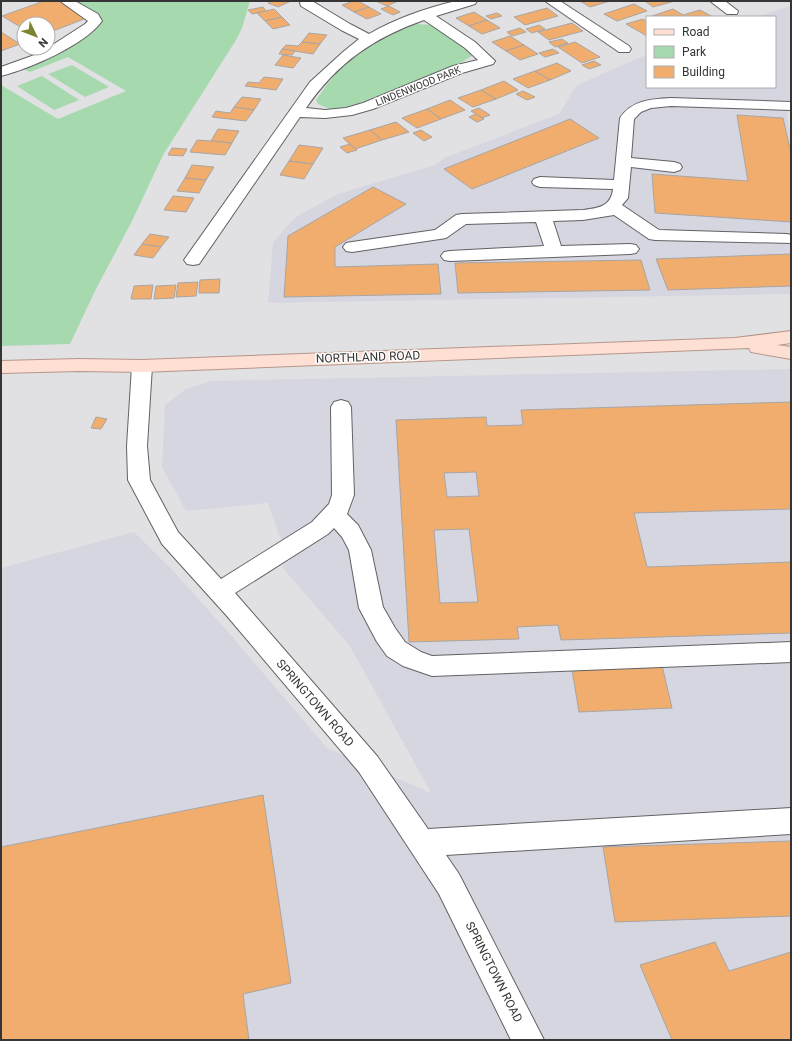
<svg xmlns="http://www.w3.org/2000/svg" width="792" height="1041" font-family="Roboto,sans-serif">
	<style>
		.built { fill: #d5d6e0 }
		.green { fill: #a7d9ae }
		.building { fill: #f1ad6e; stroke: #a8a5a4; fill-rule: evenodd }
		.lines { fill: none; stroke-linecap: round; stroke-linejoin: round }
		.minor-casing { stroke: #626265; stroke-width: 2 }
		.major-casing { stroke: #b7968a; stroke-width: 2 }
		.minor { fill: #fff; fill-rule: evenodd }
		.major { fill: #fedfd4; fill-rule: evenodd }
		.labels { text-anchor: middle; dominant-baseline: central; stroke-width: 3; stroke-linejoin: round; paint-order: stroke }
		.far-street-label { font-size: 10px; fill: #353536; stroke: #fff }
		.street-label { font-size: 12px; fill: #353536; stroke: #fff }
	</style>
	<rect width="100%" height="100%" fill="#e1e1e4"/>
	<g class="built">
		<polygon points="791,6 791,96 787,116 791,136 791,294 268,303 273,243 287,226 299,215 338,194 435,165 444,158 559,114 571,94 577,85 639,58 647,55 647,87 775,87 775,17 756,17"/>
		<polygon points="791,369 791,1040 1,1040 1,568 134,532 176,574 228,632 327,748 431,793 350,646 282,567 294,557 279,535 268,503 186,511 162,467 165,405 186,389 211,381"/>
	</g>
	<g class="green">
		<polygon points="70,1 250,1 242,28 236,40 163,155 131,223 95,291 70,344 1,346 1,85 58,119 126,91 68,57 30,72 23,69 99,21"/>
		<path d="M415 24 434 25 472 51V56L462 62 347 108 330 109 318 104 316 100C323 90 330 80 339 70 357 49 388 32 415 24Z"/>
		<polygon points="72,65 109,87 85,97 48,74"/>
		<polygon points="42,76 79,100 54,110 17,86"/>
	</g>
	<g class="building">
		<polygon points="44,1 60,1 89,17 48,33 48,24 24,24 24,29 2,16"/>
		<polygon points="272,1 291,1 278,7 268,3"/>
		<polygon points="354,1 358,1 369,7 354,12 342,5"/>
		<polygon points="376,1 398,1 387,6"/>
		<polygon points="580,1 610,1 590,7"/>
		<polygon points="645,1 675,1 653,7"/>
		<polygon points="634,4 647,11 617,21 604,14"/>
		<polygon points="389,6 400,12 393,15 381,9"/>
		<polygon points="263,7 266,11 252,14 248,10"/>
		<polygon points="369,7 381,14 367,19 354,12"/>
		<polygon points="547,8 558,16 525,25 514,17"/>
		<polygon points="274,9 282,17 265,21 257,13"/>
		<polygon points="673,9 683,15 700,10 713,17 652,16"/>
		<polygon points="474,12 487,20 469,26 456,18"/>
		<polygon points="497,13 502,16 491,19 486,16"/>
		<polygon points="282,17 290,25 273,29 265,21"/>
		<polygon points="643,19 647,22 647,36 626,24"/>
		<polygon points="487,20 500,28 482,34 469,26"/>
		<polygon points="572,23 583,31 549,40 538,32"/>
		<polygon points="539,25 545,29 532,33 526,29"/>
		<polygon points="520,28 526,32 512,36 507,32"/>
		<polygon points="1,32 20,44 1,51"/>
		<polygon points="309,33 327,35 320,44 302,42"/>
		<polygon points="510,36 524,45 506,51 492,42"/>
		<polygon points="562,39 568,43 555,47 549,42"/>
		<polygon points="302,42 320,44 313,54 282,49 286,45 298,46"/>
		<polygon points="575,42 600,57 582,63 558,47"/>
		<polygon points="524,45 538,54 520,60 506,51"/>
		<polygon points="282,49 295,51 292,55 279,54"/>
		<polygon points="553,49 559,53 545,57 539,53"/>
		<polygon points="283,55 301,58 293,68 275,65"/>
		<polygon points="594,61 601,65 589,69 582,65"/>
		<polygon points="557,63 571,71 550,80 535,71"/>
		<polygon points="535,71 550,80 528,88 513,79"/>
		<polygon points="264,77 283,79 276,90 245,86 248,82 259,83"/>
		<polygon points="504,81 518,90 496,99 481,90"/>
		<polygon points="481,90 496,99 473,107 458,98"/>
		<polygon points="523,91 535,97 527,100 516,94"/>
		<polygon points="242,97 261,99 254,110 234,107"/>
		<polygon points="450,100 465,110 441,119 427,109"/>
		<polygon points="234,107 254,110 246,121 212,117 216,111 230,113"/>
		<polygon points="479,108 490,115 482,118 471,111"/>
		<polygon points="427,109 441,119 417,128 402,118"/>
		<polygon points="476,114 482,118 484,119 477,122 469,117"/>
		<polygon points="737,115 783,118 791,153 791,222 655,213 652,174 748,181"/>
		<polygon points="570,119 599,138 472,189 444,169"/>
		<polygon points="396,122 409,132 382,140 370,130"/>
		<polygon points="218,129 239,131 232,143 211,141"/>
		<polygon points="370,130 382,140 355,149 343,138"/>
		<polygon points="421,130 432,137 424,141 413,133"/>
		<polygon points="197,140 211,141 232,143 225,155 190,152"/>
		<polygon points="350,144 357,150 347,153 340,147"/>
		<polygon points="299,145 323,148 313,164 289,161"/>
		<polygon points="172,148 187,149 183,156 168,155"/>
		<polygon points="289,161 313,164 304,179 280,175"/>
		<polygon points="192,165 214,167 206,180 185,178"/>
		<polygon points="185,178 206,180 199,193 177,191"/>
		<polygon points="373,187 406,204 335,247 335,267 438,264 441,294 284,297 288,236"/>
		<polygon points="173,196 194,198 186,212 164,210"/>
		<polygon points="150,234 169,237 161,247 142,244"/>
		<polygon points="142,244 161,247 153,258 134,255"/>
		<polygon points="791,254 791,286 668,290 656,259"/>
		<polygon points="641,260 650,290 458,293 455,263"/>
		<polygon points="220,279 219,293 199,293 200,280"/>
		<polygon points="198,282 196,296 176,297 178,283"/>
		<polygon points="153,285 151,299 131,299 134,286"/>
		<polygon points="176,285 174,298 154,299 156,286"/>
		<path d="M791 402V509L634 513 647 567 791 562V633L561 640 558 625 517 627 519 639 409 642 396 420 486 417 487 426 523 425 521 410ZM476 472 479 496 447 497 444 473ZM469 529 478 602 440 603 434 530Z"/>
		<polygon points="96,417 107,419 101,429 91,428"/>
		<polygon points="661,661 672,708 579,712 571,664"/>
		<polygon points="263,795 291,983 243,994 249,1040 1,1040 1,847"/>
		<polygon points="791,841 791,916 615,922 603,847"/>
		<polygon points="715,942 729,971 791,952 791,1040 672,1040 640,965"/>
	</g>
	<g class="lines">
		<defs>
			<g id="minor">
				<path d="M60 1H75L98 14 102 21C85 45 29 69 1 76V67L40 53 85 24 88 21Z"/>
				<path d="M301 1H312L350 24 369 34C395 19 426 8 456 1 463 0 470 1 477 1L475 4 436 16 475 42 495 61 493 64 462 73 373 109 352 115 325 118 300 117 199 264 193 265 187 264 184 260 310 82 343 52 359 39 341 30 301 6 300 3ZM424 20 465 48 478 60 453 66 363 103 346 108 325 110 306 108C337 63 373 38 424 20Z"/>
				<polygon points="545,1 560,1 629,46 631,49 629,52 619,52"/>
				<polygon points="710,1 725,1 738,11 737,14 727,14"/>
				<path d="M671 98 791 102V110L671 106 651 108 641 112 634 119 631 158 674 162 680 164 682 167 680 170 674 172 631 167 628 198 622 205 659 230 787 234 791 235V243L655 240 649 239 614 215 583 220 553 221 561 246 630 244 636 245 639 249 636 253 630 254 450 261 444 260 441 256 444 252 450 251 544 246 536 222 466 224 446 238 440 239 352 252 346 251 343 247 346 243 352 242 435 230 456 215 462 214 583 210C598 208 611 207 613 189L540 187 534 185 532 182 534 179 540 177 614 180 620 118C632 100 651 99 671 98Z"/>
				<polygon points="142,360 149,362 152,366 147,446 150,480 178,532 221,579 312,522 329,504 332,495 331,407 334,402 341,400 348,402 351,407 354,495 347,514 358,525 371,550 383,607 395,628 405,642 421,652 432,656 791,642 791,662 432,676 403,666 387,656 377,642 359,608 349,550 342,537 334,528 328,534 235,593 377,756 428,829 791,808 791,834 446,855 459,874 544,1040 511,1040 439,894 359,772 227,616 162,544 128,480 127,446 132,366 135,362"/>
			</g>
			<polygon id="major" points="791,331 791,343 777,345 791,347 791,359 751,352 749,348 142,372 79,371 1,373 1,361 79,359 142,360 735,338"/>
		</defs>
		<use href="#minor" class="minor-casing"/>
		<use href="#major" class="major-casing"/>
		<use href="#minor" class="minor"/>
		<use href="#major" class="major"/>
	</g>
	<g class="labels">
		<g class="far-street-label">
			<text transform="translate(418 86) rotate(-22)">LINDENWOOD PARK</text>
		</g>
		<g class="street-label">
			<text transform="translate(368 357) rotate(-2)">NORTHLAND ROAD</text>
			<text transform="translate(315 703) rotate(49)">SPRINGTOWN ROAD</text>
			<text transform="translate(494 972) rotate(63)">SPRINGTOWN ROAD</text>
		</g>
	</g>
	<rect width="792" height="1041" fill="none" stroke="#353536" stroke-width="4"/>
	<rect x="646" y="16" width="130" height="72" fill="#ffffff" stroke="#aeaeaf"/>
	<rect x="654" y="29" width="20" height="6" fill="#fedfd4" stroke="#aeaeaf"/>
	<text x="682" y="36" font-size="12" fill="#353536">Road</text>
	<rect x="654" y="46" width="20" height="12" fill="#a7d9ae" stroke="#aeaeaf"/>
	<text x="682" y="56" font-size="12" fill="#353536">Park</text>
	<rect x="654" y="66" width="20" height="12" fill="#f1ad6e" stroke="#aeaeaf"/>
	<text x="682" y="76" font-size="12" fill="#353536">Building</text>
	<g transform="translate(36 36) rotate(133)"><circle r="19" fill="#ffffff" stroke="#aeaeaf"/>
	<path d="M0-3L7 15L0 10L-7 15Z" fill="#7d832f"/>
	<text y="-6" font-size="11" font-weight="bold" text-anchor="middle" fill="#353536">N</text>
	</g>
</svg>
